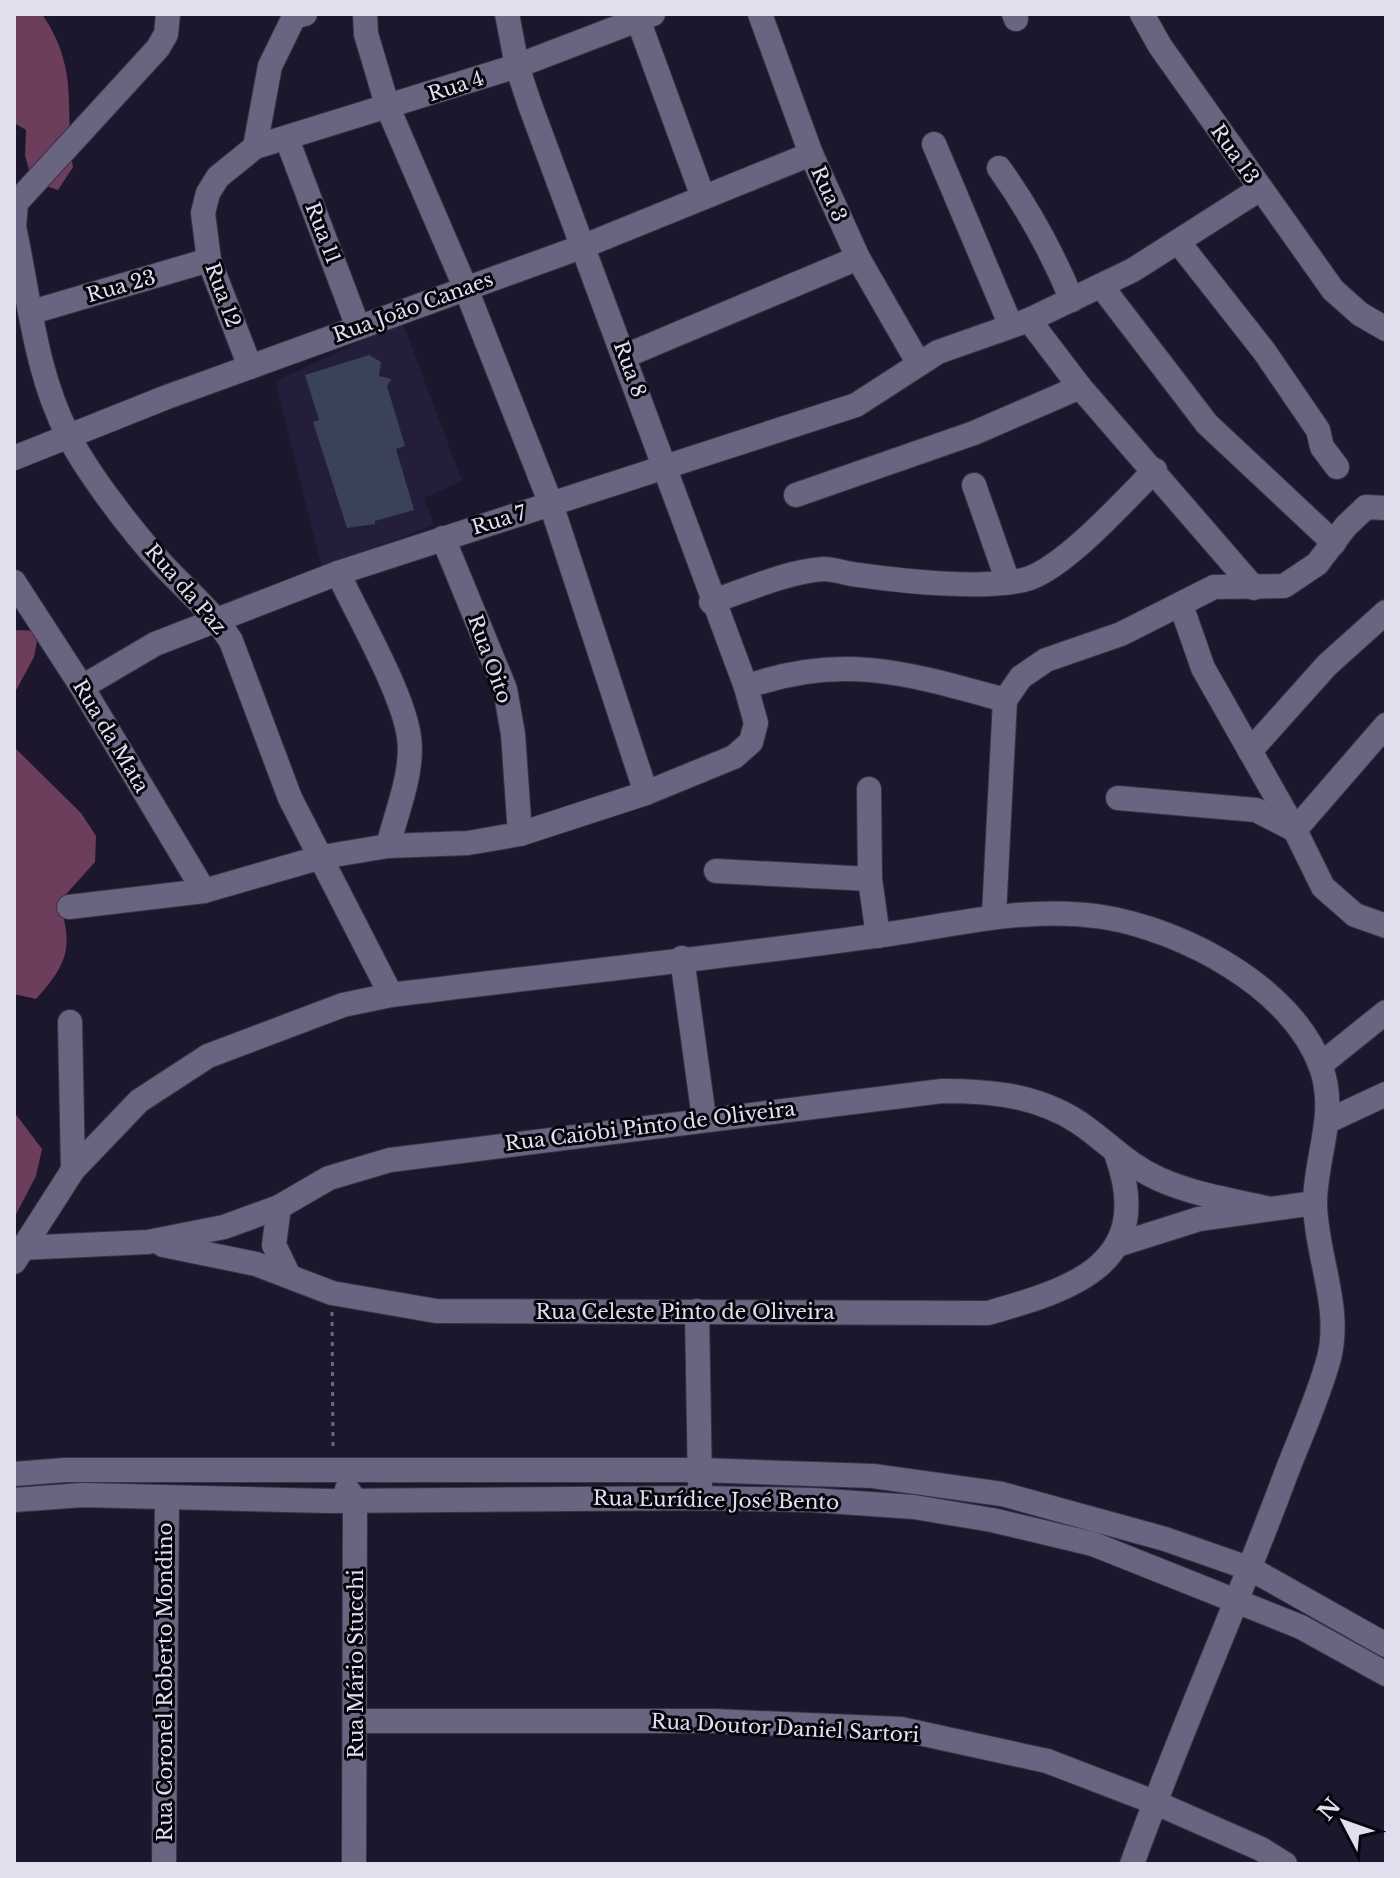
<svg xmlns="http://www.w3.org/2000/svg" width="1400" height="1878" font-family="'Libre Baskerville',serif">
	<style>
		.built { fill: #251e3a }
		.forest { fill: #6d3e5b }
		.building { fill: #394259 }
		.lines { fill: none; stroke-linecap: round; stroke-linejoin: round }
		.minor-casing { stroke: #373344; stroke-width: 26 }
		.path { stroke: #6e6a7d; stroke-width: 3; stroke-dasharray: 4 6; stroke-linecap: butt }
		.minor { stroke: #69647f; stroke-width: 24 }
		.labels { text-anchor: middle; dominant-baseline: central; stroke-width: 6; stroke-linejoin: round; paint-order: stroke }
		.street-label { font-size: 20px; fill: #e1dfee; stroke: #06050d }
	</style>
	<rect width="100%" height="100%" fill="#1c172c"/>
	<polygon class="built" points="402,321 462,481 424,498 434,525 322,568 275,382"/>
	<g class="forest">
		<path d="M14 14H42C80 70 64 107 73 167L58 190 33 182 25 156 26 130 14 123Z"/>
		<polygon points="14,630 39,631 34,657 14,694"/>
		<path d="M14 747 81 813 96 836 95 862 59 902C74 947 67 965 36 999L14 994Z"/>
		<polygon points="14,1112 42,1149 36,1176 14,1218"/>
	</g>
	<polygon class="building" points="369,355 381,362 379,376 391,379 387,386 405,446 396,449 414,510 375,521 375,524 347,528 313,422 319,420 305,375"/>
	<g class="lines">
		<defs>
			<g id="minor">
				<path d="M168 14 166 34 158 48 16 203 14 227C29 296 35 372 68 435 88 474 132 531 162 564 186 590 212 611 231 641L290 798 391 995"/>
				<polyline points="365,14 366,34 388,108 466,289 551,504 646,793"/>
				<polyline points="636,14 703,197"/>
				<polyline points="760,14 811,154 858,258 919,364"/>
				<polyline points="1014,14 1016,19"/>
				<polyline points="1142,14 1160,46 1333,290 1360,314 1386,329"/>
				<polyline points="287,139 358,327"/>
				<polyline points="934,144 1011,326"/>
				<polyline points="255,147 270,66 294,17 305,14"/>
				<path d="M999 168C1029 210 1052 252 1072 300"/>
				<polyline points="1179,243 1264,351 1318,430 1322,447 1337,467"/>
				<polyline points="1102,287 1207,424 1334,543"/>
				<polyline points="32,312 209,260"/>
				<polyline points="1029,320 1080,387 1254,588"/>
				<polyline points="625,356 858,258"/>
				<polyline points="250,367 209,260 203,213 208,193 218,177 255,147 517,66 653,14"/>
				<polyline points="14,458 167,397 584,246 811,154"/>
				<polyline points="974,485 1008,582"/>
				<polyline points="796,495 974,433 1080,387"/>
				<polyline points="443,538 505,689 513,734 520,834"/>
				<path d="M338 573C358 616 403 693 409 737 414 772 396 813 388 846"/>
				<polyline points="14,582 82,687 204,891"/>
				<path d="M711 602C747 590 785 572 823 569 835 569 847 574 859 575 901 581 991 591 1030 578 1068 564 1125 500 1155 470"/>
				<polyline points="1181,605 1203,668 1295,830 1323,887 1355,915 1386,926"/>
				<polyline points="82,687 155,644 338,573 856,405 938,352 1029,320 1133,270 1260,189"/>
				<path d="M746 687C842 652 911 674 1005 700"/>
				<polyline points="1250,751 1327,665 1386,612"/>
				<polyline points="869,789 870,879 878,936"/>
				<polyline points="1118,798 1256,810 1295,830 1386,725"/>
				<polyline points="716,871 870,879"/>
				<polyline points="69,907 204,891 322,857 388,846 468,843 520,834 646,793 734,757 751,742 756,723 746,687 530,105 517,66 507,14"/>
				<polyline points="994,915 1005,700 1021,677 1046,660 1121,634 1214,587 1284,586 1317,564 1346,526 1366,507 1386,508"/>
				<polyline points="682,958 704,1118"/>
				<polyline points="70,1022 73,1170"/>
				<polyline points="1320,1065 1386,1012"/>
				<polyline points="1328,1121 1386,1094"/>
				<polyline points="279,1207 274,1245 289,1276"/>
				<polyline points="1120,1244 1199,1219 1315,1203"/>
				<path d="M163 1245 256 1264 332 1293 436 1311 988 1313C1073 1289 1155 1264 1117 1156"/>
				<path d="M20 1248 148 1242 224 1227 279 1207 329 1178 390 1160 942 1091C991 1091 1036 1095 1078 1122 1107 1141 1125 1164 1159 1179 1192 1194 1230 1200 1266 1208"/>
				<path d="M14 1262 73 1170 139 1101 208 1056 343 1005 391 995C552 975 714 958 875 936 952 926 1024 905 1103 917 1183 930 1292 987 1321 1067 1338 1114 1315 1157 1315 1204 1316 1256 1342 1306 1329 1358 1318 1399 1299 1439 1284 1479 1236 1608 1179 1734 1132 1864"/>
				<polyline points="697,1311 700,1485"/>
				<polyline points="14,1474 65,1470 699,1470 873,1476 1002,1494 1165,1539 1251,1569 1386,1645"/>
				<polyline points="347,1489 355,1500 354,1864"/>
				<polyline points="14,1500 83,1495 329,1501 700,1498 813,1500 914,1507 992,1520 1093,1544 1301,1627 1386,1674"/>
				<polyline points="357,1721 714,1721 901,1729 1047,1761 1154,1802 1261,1849 1285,1864"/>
				<polyline points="164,1864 167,1499"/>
			</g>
		</defs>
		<use href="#minor" class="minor-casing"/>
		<polyline class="path" points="332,1312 333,1448"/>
		<use href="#minor" class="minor"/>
	</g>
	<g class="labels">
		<g class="street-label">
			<text transform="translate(456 86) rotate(-18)">Rua 4</text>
			<text transform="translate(1235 154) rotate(55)">Rua 13</text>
			<text transform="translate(829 194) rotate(66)">Rua 3</text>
			<text transform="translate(323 233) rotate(69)">Rua 11</text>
			<text transform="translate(121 286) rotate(-16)">Rua 23</text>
			<text transform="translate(223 295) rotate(70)">Rua 12</text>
			<text transform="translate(413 307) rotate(-20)">Rua João Canaes</text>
			<text transform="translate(630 369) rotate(70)">Rua 8</text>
			<text transform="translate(499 520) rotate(-17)">Rua 7</text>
			<text transform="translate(186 589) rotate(49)">Rua da Paz</text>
			<text transform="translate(490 659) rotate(70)">Rua Oito</text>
			<text transform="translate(111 736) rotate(59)">Rua da Mata</text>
			<text transform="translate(650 1126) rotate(-7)">Rua Caiobi Pinto de Oliveira</text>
			<text x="685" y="1312">Rua Celeste Pinto de Oliveira</text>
			<text transform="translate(716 1500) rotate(1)">Rua Eurídice José Bento</text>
			<text transform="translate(356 1664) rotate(-90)">Rua Mário Stucchi</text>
			<text transform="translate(165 1682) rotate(-90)">Rua Coronel Roberto Mondino</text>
			<text transform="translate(785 1728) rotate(3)">Rua Doutor Daniel Sartori</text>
		</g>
	</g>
	<rect width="1400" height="1878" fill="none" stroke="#e1dfee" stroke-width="32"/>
	<g transform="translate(1344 1822) rotate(311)" stroke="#06050d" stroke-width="6" paint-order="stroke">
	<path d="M0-6L14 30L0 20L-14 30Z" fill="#e1dfee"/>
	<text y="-12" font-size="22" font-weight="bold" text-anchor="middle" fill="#e1dfee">N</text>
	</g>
</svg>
